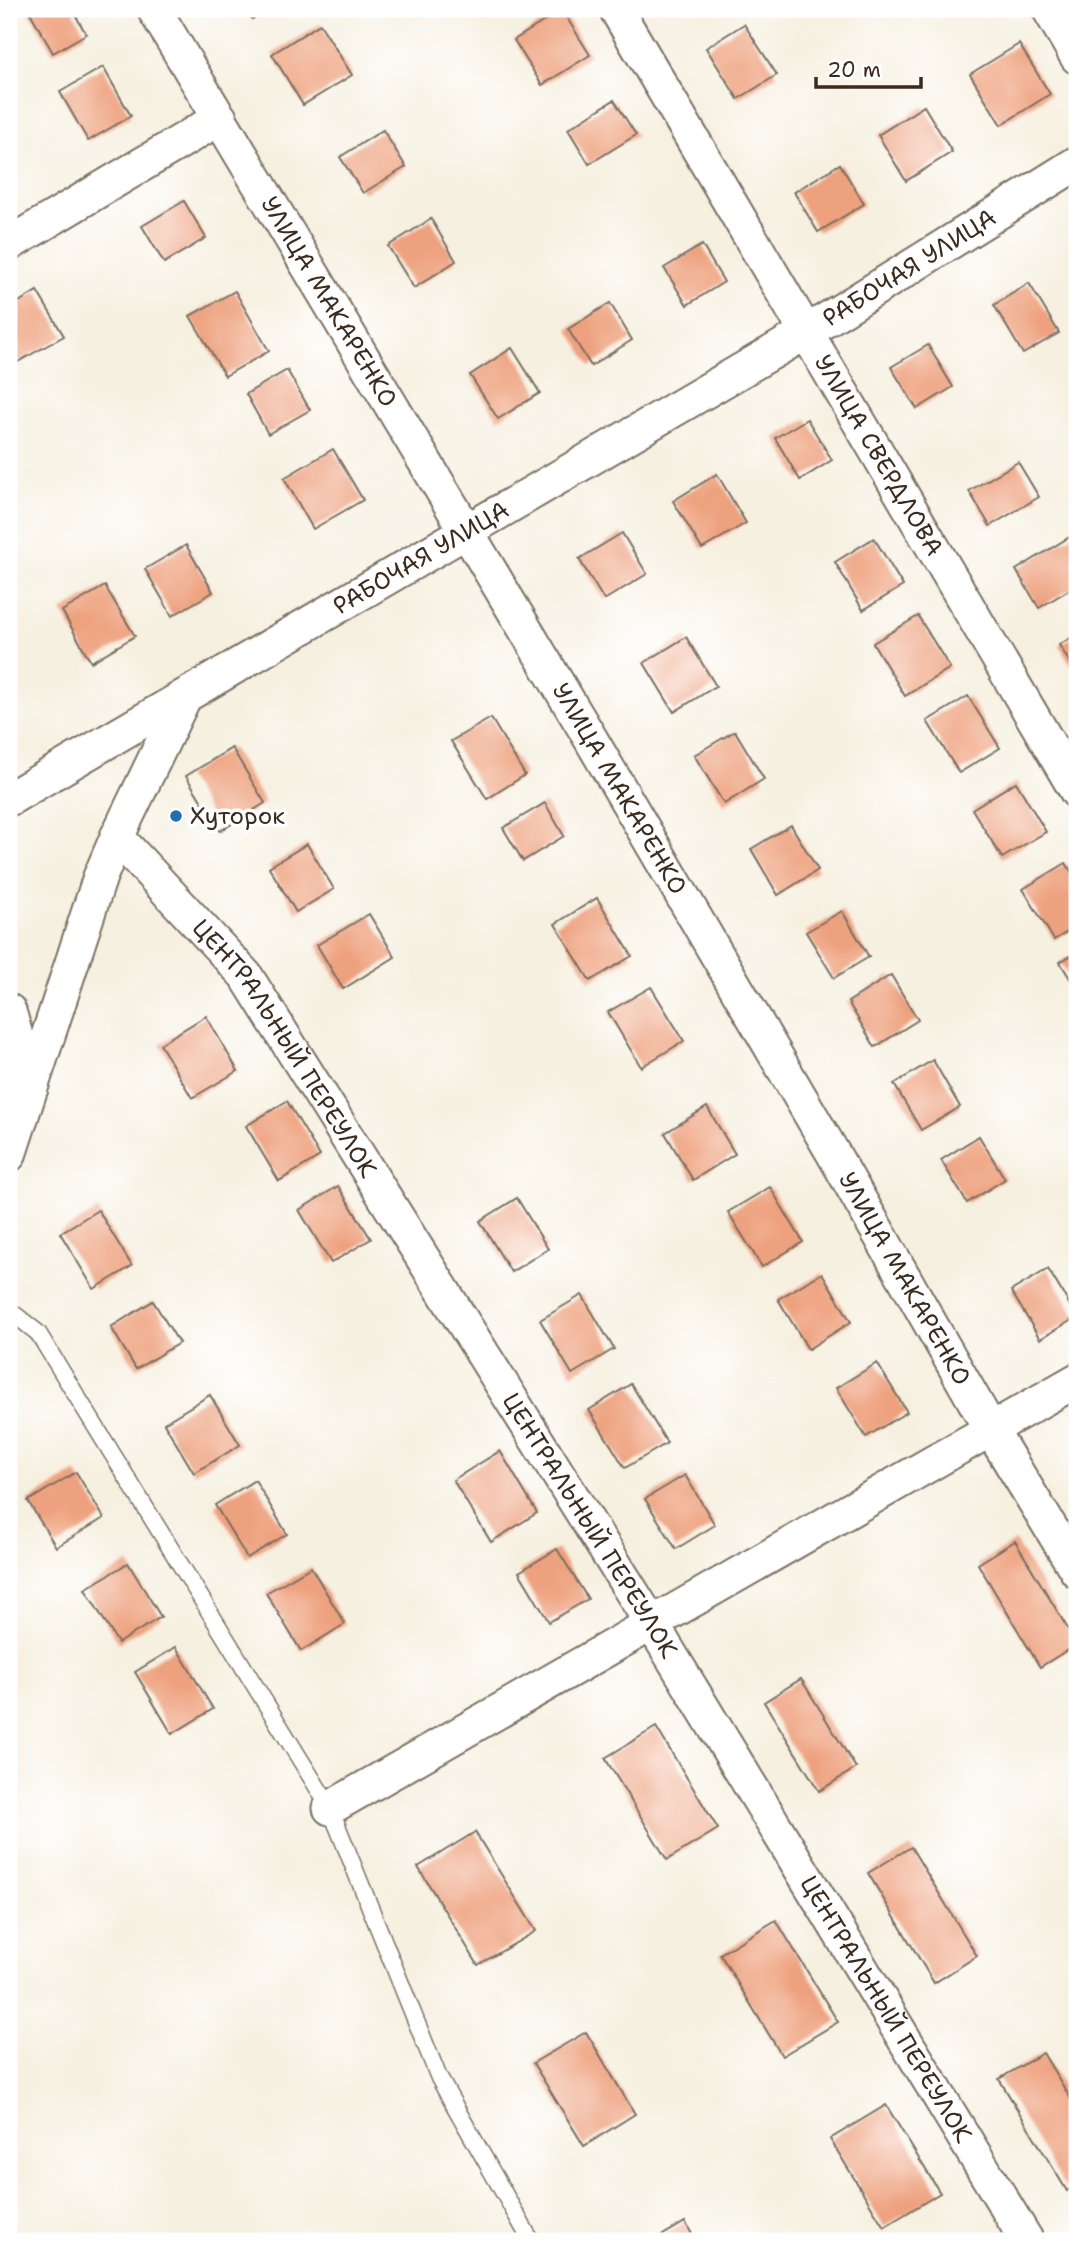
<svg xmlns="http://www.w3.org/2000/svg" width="1086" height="2250" font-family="'Shantell Sans',sans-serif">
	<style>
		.building { fill: #eea17e }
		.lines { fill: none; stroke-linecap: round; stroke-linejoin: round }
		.service-casing { stroke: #7c6f62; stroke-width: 19 }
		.minor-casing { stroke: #7c6f62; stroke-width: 37 }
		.service { stroke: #fff; stroke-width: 16 }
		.minor { stroke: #fff; stroke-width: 33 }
		.poi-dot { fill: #1f6fb2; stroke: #fff; stroke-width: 2.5 }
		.labels { text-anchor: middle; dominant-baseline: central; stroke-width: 7; stroke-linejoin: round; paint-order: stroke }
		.street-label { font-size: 24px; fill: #3b2a1e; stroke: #fff }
		.poi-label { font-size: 24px; fill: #3b2a1e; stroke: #fff; text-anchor: start }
	</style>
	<rect width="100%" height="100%" fill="#fff"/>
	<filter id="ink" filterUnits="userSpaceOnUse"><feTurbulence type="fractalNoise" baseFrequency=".0143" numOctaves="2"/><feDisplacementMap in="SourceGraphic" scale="14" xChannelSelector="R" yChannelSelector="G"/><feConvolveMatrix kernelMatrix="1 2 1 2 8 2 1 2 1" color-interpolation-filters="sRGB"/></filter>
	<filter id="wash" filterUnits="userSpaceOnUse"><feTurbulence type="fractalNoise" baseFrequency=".00686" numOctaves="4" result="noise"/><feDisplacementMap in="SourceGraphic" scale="28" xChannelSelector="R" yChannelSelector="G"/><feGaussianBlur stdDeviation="1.57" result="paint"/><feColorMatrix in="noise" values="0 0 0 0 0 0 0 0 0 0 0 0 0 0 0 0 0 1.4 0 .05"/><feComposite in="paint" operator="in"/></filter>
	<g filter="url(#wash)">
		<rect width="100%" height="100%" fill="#f6f0e0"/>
		<g id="blocks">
			<g class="building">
				<polygon points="28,9 72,9 86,34 53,53"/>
				<polygon points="246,9 268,9 252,19"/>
				<polygon points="562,10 590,55 542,85 514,40"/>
				<polygon points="320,24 352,75 303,105 272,54"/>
				<polygon points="744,24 777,75 738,99 706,48"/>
				<polygon points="1019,44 1050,94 1001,125 970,74"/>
				<polygon points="103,67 131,116 88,141 60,92"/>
				<polygon points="614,100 636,135 589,164 568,129"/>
				<polygon points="924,106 952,152 906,181 878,135"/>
				<polygon points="383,130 406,167 363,193 340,157"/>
				<polygon points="840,164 864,204 818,232 794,192"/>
				<polygon points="184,201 206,238 164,263 142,226"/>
				<polygon points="431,219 456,261 414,288 388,246"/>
				<polygon points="702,245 724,282 687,305 664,268"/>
				<polygon points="1029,283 1059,333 1023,354 994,305"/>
				<polygon points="37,291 64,336 16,363 9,350 9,308"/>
				<polygon points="235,291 269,351 225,376 190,316"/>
				<polygon points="610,303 632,340 591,366 568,329"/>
				<polygon points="928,345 953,387 917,409 891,367"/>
				<polygon points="512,348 540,393 498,419 470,375"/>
				<polygon points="287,370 310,410 268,434 246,394"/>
				<polygon points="807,419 832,460 800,480 775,438"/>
				<polygon points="333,449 363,500 313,529 284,478"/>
				<polygon points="1018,462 1039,497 990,526 969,491"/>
				<polygon points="717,474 746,523 702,549 673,501"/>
				<polygon points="622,533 647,574 604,600 579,559"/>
				<polygon points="1076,533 1077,585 1039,608 1016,570"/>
				<polygon points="874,538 903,586 863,610 835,562"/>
				<polygon points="186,545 213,592 172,616 145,569"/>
				<polygon points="105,586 135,636 91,662 62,611"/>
				<polygon points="918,616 950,668 905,696 873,643"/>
				<polygon points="1077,634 1077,674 1059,645"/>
				<polygon points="686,637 716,686 674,712 644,663"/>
				<polygon points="968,696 1000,748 959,773 927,721"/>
				<polygon points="491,718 525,775 487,799 451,741"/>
				<polygon points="735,731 764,779 724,804 694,755"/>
				<polygon points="232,748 265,803 220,831 186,776"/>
				<polygon points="1016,782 1046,832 1002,858 972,809"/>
				<polygon points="545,803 564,836 523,861 503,828"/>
				<polygon points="791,825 818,870 778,895 751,849"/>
				<polygon points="307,844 334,889 296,912 269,867"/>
				<polygon points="1066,863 1077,881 1077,926 1054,940 1023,889"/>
				<polygon points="597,898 632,956 590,981 555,924"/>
				<polygon points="842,911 869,957 834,978 806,932"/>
				<polygon points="369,914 395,957 343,989 317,945"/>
				<polygon points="1077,952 1077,990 1060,962"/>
				<polygon points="891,975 918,1020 875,1047 848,1002"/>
				<polygon points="651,987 684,1041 641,1067 608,1012"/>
				<polygon points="206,1016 238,1071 192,1098 160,1044"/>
				<polygon points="933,1060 960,1107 921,1130 894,1084"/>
				<polygon points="287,1101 320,1156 279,1181 246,1126"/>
				<polygon points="707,1107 735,1154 693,1180 665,1133"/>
				<polygon points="979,1136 1005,1179 967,1203 941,1160"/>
				<polygon points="338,1186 371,1239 331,1263 299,1210"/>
				<polygon points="770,1187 803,1242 762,1267 728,1212"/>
				<polygon points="517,1198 548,1249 511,1272 480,1221"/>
				<polygon points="98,1210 132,1266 94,1289 60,1233"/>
				<polygon points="1048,1269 1077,1317 1040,1339 1011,1291"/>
				<polygon points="822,1273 851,1322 808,1349 778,1299"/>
				<polygon points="582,1295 614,1349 572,1374 540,1320"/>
				<polygon points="153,1301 179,1343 136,1369 111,1327"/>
				<polygon points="877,1363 907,1412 866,1437 836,1388"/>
				<polygon points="631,1384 667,1443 625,1468 589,1410"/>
				<polygon points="210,1395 240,1445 194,1473 164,1423"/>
				<polygon points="500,1451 537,1513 491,1542 453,1480"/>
				<polygon points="76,1472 104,1518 56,1547 28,1501"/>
				<polygon points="685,1475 715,1525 676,1549 645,1499"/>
				<polygon points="255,1480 287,1534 247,1558 215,1505"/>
				<polygon points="1015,1541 1077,1644 1040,1667 978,1564"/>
				<polygon points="557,1549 588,1599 549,1622 519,1572"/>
				<polygon points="128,1563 161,1617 118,1643 85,1589"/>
				<polygon points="311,1567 345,1624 301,1651 266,1593"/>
				<polygon points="176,1647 213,1709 172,1734 135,1672"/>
				<polygon points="801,1679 856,1768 819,1791 764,1702"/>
				<polygon points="656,1727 718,1829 667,1860 605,1758"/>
				<polygon points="475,1832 536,1931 478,1965 418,1867"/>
				<polygon points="911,1847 977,1956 934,1983 868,1873"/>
				<polygon points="776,1920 838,2022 782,2056 720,1954"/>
				<polygon points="586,2032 635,2114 584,2146 533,2063"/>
				<polygon points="1043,2053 1077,2109 1077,2184 1067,2191 999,2079"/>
				<polygon points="886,2105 940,2193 884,2227 830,2139"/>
				<polygon points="685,2222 696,2241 653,2241"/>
			</g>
		</g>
	</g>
	<g filter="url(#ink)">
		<use href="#blocks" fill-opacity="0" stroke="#7c6f62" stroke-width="2"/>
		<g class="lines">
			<defs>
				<polyline id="service" points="9,1310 38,1333 330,1808 439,2078 531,2241"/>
				<g id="minor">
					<path id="s1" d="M154 9 586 731 837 1160 991 1430 1077 1571"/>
					<path id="s2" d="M616 9 1077 792"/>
					<polyline points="1049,9 1077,57"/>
					<polyline points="9,244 220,118"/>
					<polyline points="9,799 185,696"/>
					<path id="s3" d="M117 837 246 976 652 1624 1027 2241"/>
					<polyline points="9,1011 31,1088"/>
					<path id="s4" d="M9 1155 100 877 117 837 185 696 805 333 1077 163"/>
					<polyline points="330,1808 1077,1380"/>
				</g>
			</defs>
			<use href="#service" class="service-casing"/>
			<use href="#minor" class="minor-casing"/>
			<use href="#service" class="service"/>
			<use href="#minor" class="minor"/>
		</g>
	</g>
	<circle class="poi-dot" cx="176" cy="816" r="7"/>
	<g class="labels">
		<g class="street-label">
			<text stroke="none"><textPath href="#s4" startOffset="1334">РАБОЧАЯ УЛИЦА</textPath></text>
			<text stroke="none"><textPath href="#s1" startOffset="341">УЛИЦА МАКАРЕНКО</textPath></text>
			<text stroke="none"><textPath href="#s2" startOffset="518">УЛИЦА СВЕРДЛОВА</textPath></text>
			<text stroke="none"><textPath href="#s4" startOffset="766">РАБОЧАЯ УЛИЦА</textPath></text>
			<text stroke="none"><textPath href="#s1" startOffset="908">УЛИЦА МАКАРЕНКО</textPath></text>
			<text stroke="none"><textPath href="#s3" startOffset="271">ЦЕНТРАЛЬНЫЙ ПЕРЕУЛОК</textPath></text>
			<text stroke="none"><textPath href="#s1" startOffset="1475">УЛИЦА МАКАРЕНКО</textPath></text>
			<text stroke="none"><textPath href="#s3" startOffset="838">ЦЕНТРАЛЬНЫЙ ПЕРЕУЛОК</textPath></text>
			<text stroke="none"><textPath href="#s3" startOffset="1405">ЦЕНТРАЛЬНЫЙ ПЕРЕУЛОК</textPath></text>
		</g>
		<g class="poi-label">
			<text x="190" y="816">Хуторок</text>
		</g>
	</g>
	<rect width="1086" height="2250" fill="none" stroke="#fff" stroke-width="35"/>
	<path d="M816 77v10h105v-10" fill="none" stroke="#3b2a1e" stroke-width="3.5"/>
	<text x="827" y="77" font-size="21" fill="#3b2a1e" stroke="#ffffff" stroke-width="5" paint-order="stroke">20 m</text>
</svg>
